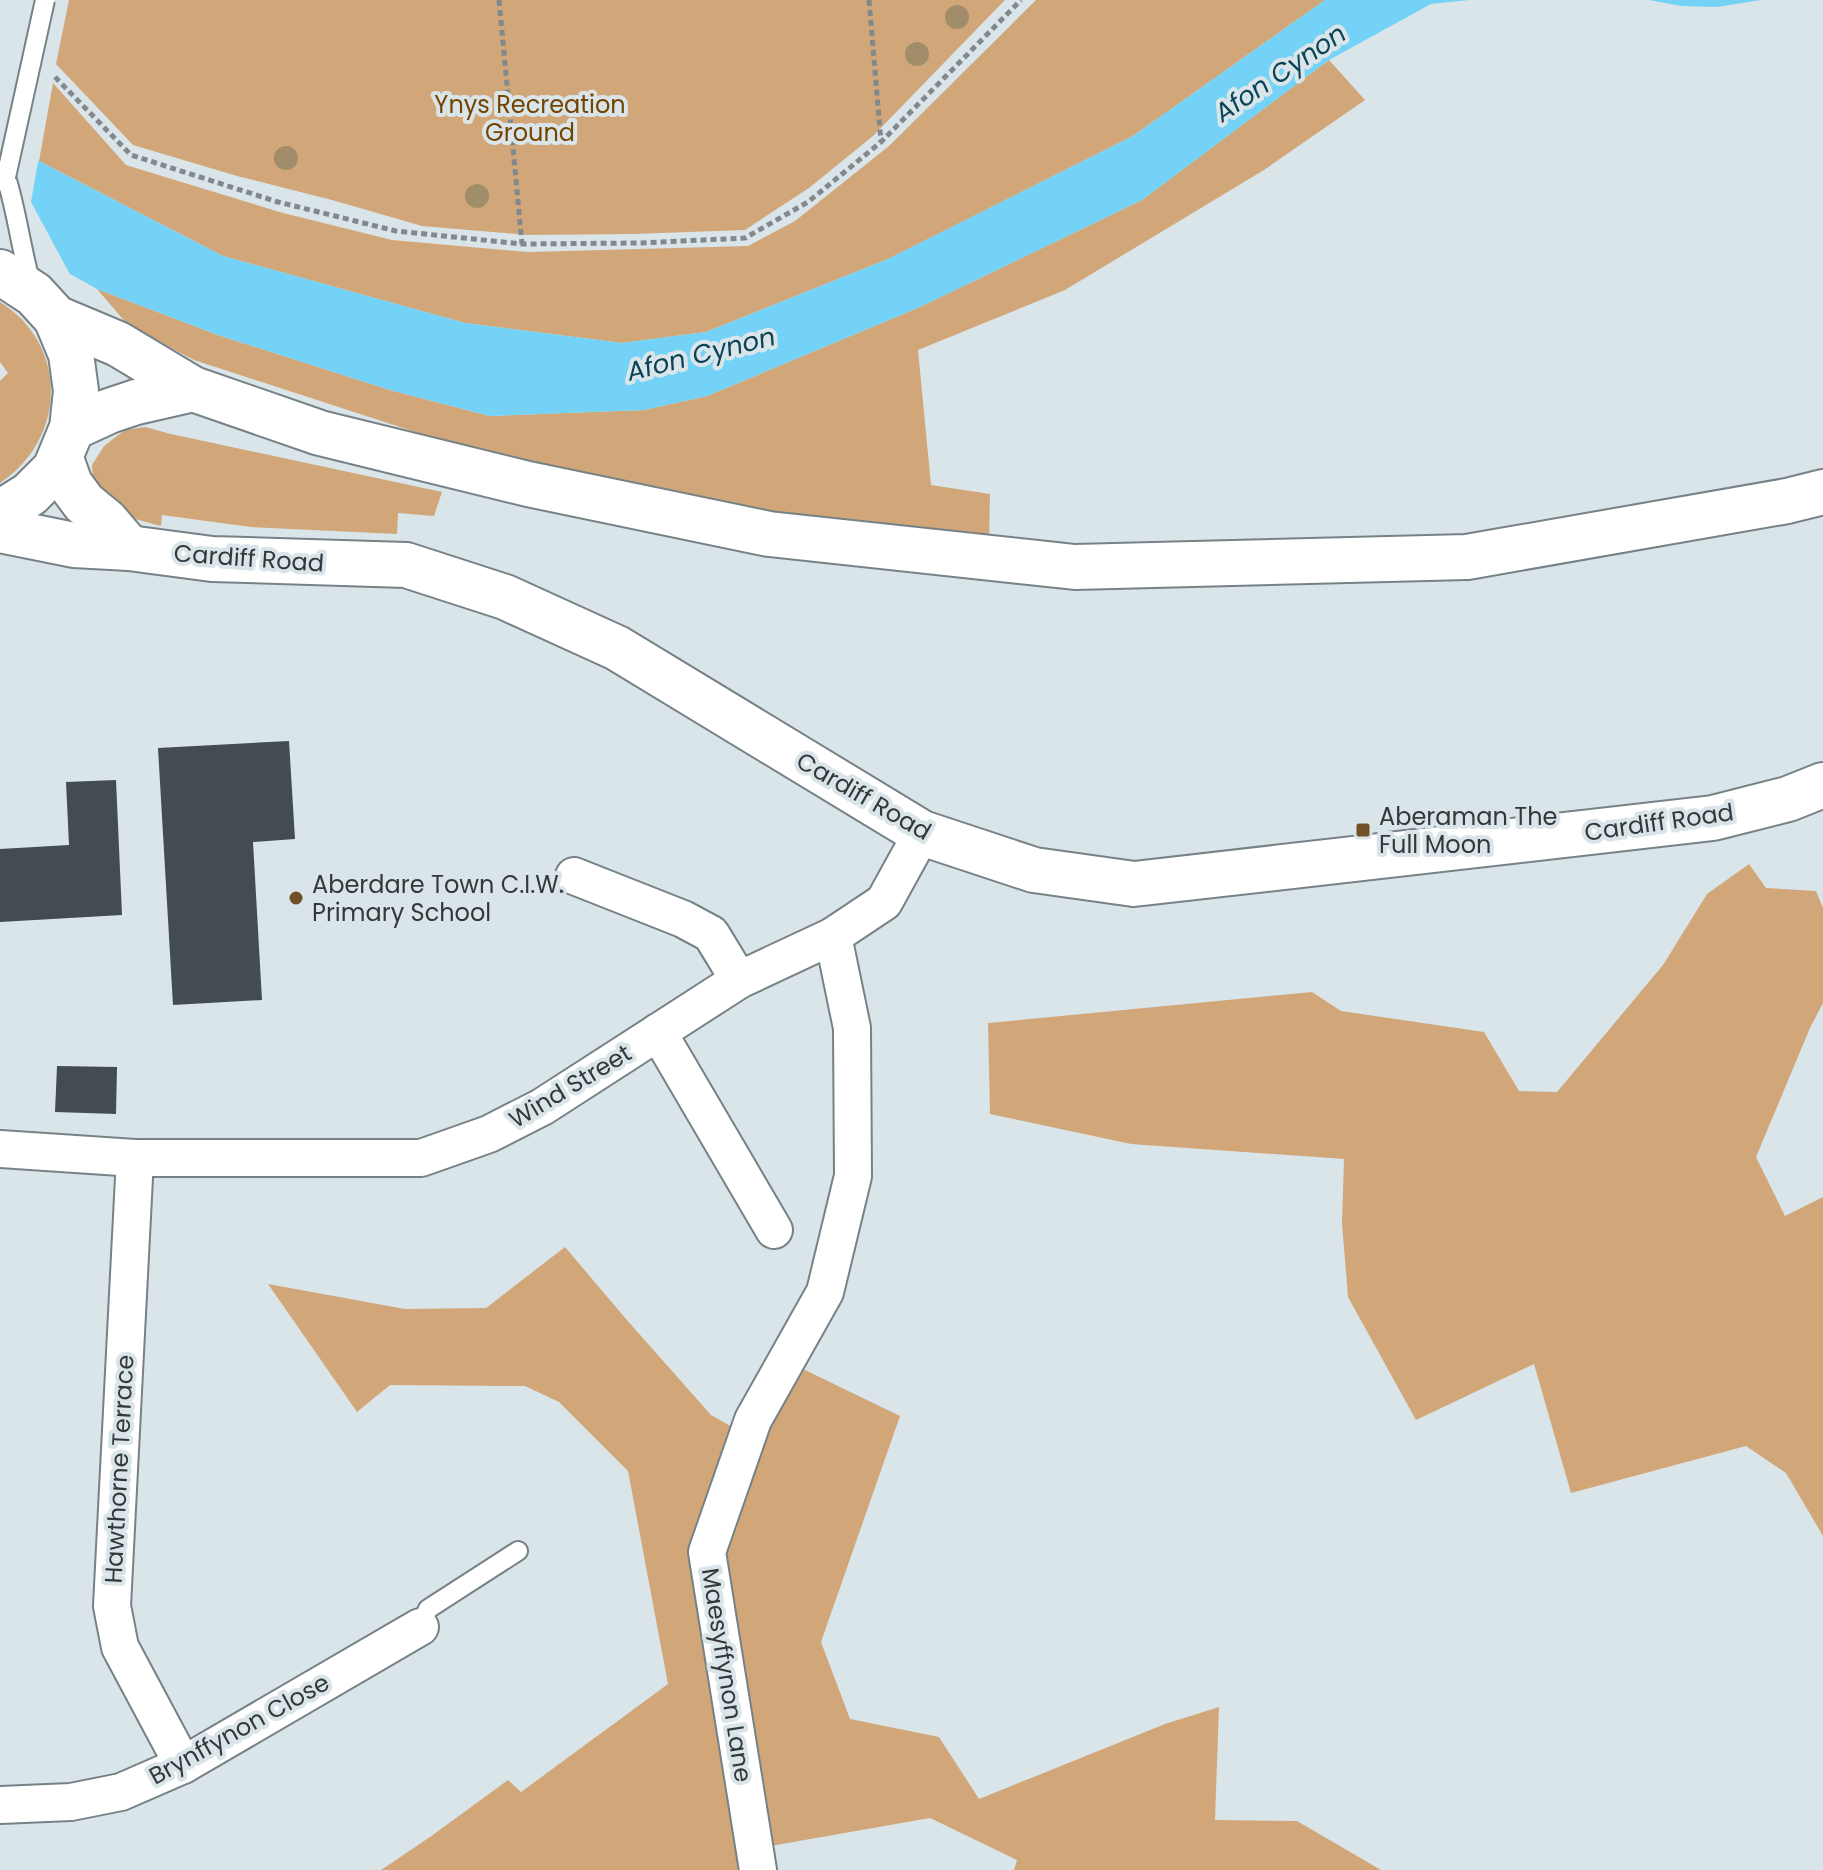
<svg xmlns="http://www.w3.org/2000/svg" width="1823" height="1870" font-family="Poppins,sans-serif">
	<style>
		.green { fill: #d1a77a }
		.water { fill: #74d2f7 }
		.pier { fill: #dae5ea }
		.building { fill: #434c50 }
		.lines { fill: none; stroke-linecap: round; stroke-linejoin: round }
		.service-casing { stroke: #778286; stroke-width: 22 }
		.minor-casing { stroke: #778286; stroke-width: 40 }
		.secondary-casing { stroke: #778286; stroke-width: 48 }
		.primary-casing { stroke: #778286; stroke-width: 48 }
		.path { stroke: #81898c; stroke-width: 5; stroke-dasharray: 6 4; stroke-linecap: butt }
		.service { stroke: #fff; stroke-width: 18 }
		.minor { stroke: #fff; stroke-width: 36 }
		.secondary { stroke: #fff; stroke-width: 44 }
		.primary { stroke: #fff; stroke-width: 44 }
		.service-bridge-casing { stroke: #778286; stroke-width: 22; stroke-linecap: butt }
		.service-bridge { stroke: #fff; stroke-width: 18 }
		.tree { fill: #a18d69 }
		.poi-dot { fill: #714f27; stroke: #dae5ea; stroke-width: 3 }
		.labels { text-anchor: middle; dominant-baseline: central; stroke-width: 8; stroke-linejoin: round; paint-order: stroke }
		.park-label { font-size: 24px; fill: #734500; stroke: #dae5ea }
		.street-label { font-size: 24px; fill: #34383a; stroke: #dae5ea }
		.poi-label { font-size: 24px; fill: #34383a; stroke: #dae5ea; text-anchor: start }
		.water-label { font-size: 26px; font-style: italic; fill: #0a4456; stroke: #dae5ea }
	</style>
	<rect width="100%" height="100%" fill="#dae5ea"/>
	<g class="green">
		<polygon points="69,0 1005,0 873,136 809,188 745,230 633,234 528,235 422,226 332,200 237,176 133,145 56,64"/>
		<polygon points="1036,0 1325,0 1133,136 888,259 706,332 622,343 465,323 223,256 39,161 53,83 126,165 283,213 392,240 528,252 748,246 795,221 889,146"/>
		<polygon points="1329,60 1365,100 1264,170 1065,290 918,350 931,485 990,494 989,542 675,499 446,442 194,360 128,325 97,289 218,335 390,390 490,416 644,410 707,396 920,307 1142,200"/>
		<path d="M0 302C69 345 67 439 0 483V381L8 373 0 362Z"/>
		<polygon points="145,427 171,434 442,492 434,516 398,513 397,534 251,527 162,515 161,526 124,516 93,484 92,465 104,446 125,430"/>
		<polygon points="1749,864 1766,888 1816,891 1823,908 1823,1003 1810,1028 1756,1157 1785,1216 1823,1197 1823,1536 1786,1473 1746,1446 1571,1493 1534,1364 1416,1420 1348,1297 1342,1223 1344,1159 1131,1144 990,1114 988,1023 1312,992 1341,1011 1484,1032 1519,1091 1557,1092 1663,965 1707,894"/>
		<polygon points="565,1247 626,1319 711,1415 755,1440 803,1369 900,1416 821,1642 850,1719 939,1737 979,1799 1165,1724 1219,1707 1215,1820 1297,1821 1381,1870 1014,1870 1017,1860 930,1818 742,1851 745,1870 381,1870 430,1837 508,1780 521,1792 668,1684 628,1471 559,1402 525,1386 390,1385 357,1412 268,1284 405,1309 486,1308"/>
	</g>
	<g class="water">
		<polygon points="1325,0 1469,0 1431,4 1329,60 1142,200 920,307 707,396 644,410 490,416 390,390 218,335 97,289 0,235 0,141 223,256 465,323 622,343 706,332 888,259 1133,136"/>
		<polygon points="1649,0 1761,0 1717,7 1681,6"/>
	</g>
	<polygon class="pier" points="0,137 39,156 31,202 73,280 0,239"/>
	<g class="building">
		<polygon points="289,741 295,839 253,842 262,1000 173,1005 158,748"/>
		<polygon points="116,780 122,915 0,922 0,849 69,845 66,782"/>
		<polygon points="57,1066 117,1067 116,1114 55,1112"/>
	</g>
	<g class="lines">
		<defs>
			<g id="service">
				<path d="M0 181 6 177C17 212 21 249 31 284"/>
				<polyline points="420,1627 428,1609 518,1551"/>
			</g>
			<g id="minor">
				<polyline points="574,876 683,919 711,934 739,980"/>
				<polyline points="658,1032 774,1230"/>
				<polyline points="0,1149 135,1158 421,1158 489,1134 542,1107 739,980 833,936 884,902 922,833"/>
				<polyline points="135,1158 112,1606 120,1647 183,1765"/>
				<polyline points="0,1805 71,1802 121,1792 183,1765 420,1627"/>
				<polyline points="758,1870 707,1552 753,1420 825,1292 853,1176 852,1028 833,936"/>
			</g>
			<g id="secondary">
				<polyline points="61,459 70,484 84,503 106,521 129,548"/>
				<polyline points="0,530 74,545 129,548 212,559 406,565 505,597 617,648 922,833 1034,870 1134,884 1713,818 1788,799 1823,785"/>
			</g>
			<g id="primary">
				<polyline points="0,272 34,294 56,318 71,354 76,391 72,428 55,469 30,494 0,513"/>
				<polyline points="56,318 118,344 193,389 320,433 528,484 769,534 1075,567 1467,557 1787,501 1823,492"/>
				<polyline points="72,428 109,411 136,402 193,389"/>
			</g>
		</defs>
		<use href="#service" class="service-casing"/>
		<use href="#minor" class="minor-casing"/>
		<use href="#secondary" class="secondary-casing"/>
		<use href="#primary" class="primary-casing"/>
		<g class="path">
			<polyline points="499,0 522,244"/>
			<polyline points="869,0 881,142"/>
			<polyline points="55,77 131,155 278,202 396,231 522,244 641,243 745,238 808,202 881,142 1021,0"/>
		</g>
		<use href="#service" class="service"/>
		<use href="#minor" class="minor"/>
		<use href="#secondary" class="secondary"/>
		<use href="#primary" class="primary"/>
		<defs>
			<polyline id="service-bridge" points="6,177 45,0"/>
		</defs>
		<use href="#service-bridge" class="service-bridge-casing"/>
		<use href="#service-bridge" class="service-bridge"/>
	</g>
	<g class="tree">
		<circle cx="957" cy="17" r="12"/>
		<circle cx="917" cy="54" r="12"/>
		<circle cx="286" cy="158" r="12"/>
		<circle cx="477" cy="196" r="12"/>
	</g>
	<g class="poi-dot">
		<rect x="1355" y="822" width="16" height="16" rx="4"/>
		<circle cx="296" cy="898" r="8"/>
	</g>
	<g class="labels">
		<g class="park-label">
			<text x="530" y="104">Ynys Recreation<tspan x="530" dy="28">Ground</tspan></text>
		</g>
		<g class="street-label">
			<text transform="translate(249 558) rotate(4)">Cardiff Road</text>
			<text transform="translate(864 796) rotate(30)">Cardiff Road</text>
			<text transform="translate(1659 822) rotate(-8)">Cardiff Road</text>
			<text transform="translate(570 1086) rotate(-31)">Wind Street</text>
			<text transform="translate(119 1469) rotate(-87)">Hawthorne Terrace</text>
			<text transform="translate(727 1675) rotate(81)">Maesyffynon Lane</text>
			<text transform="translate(239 1729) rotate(-29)">Brynffynon Close</text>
		</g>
		<g class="poi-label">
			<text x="1379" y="816">Aberaman The<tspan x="1379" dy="28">Full Moon</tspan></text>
			<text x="312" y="884">Aberdare Town C.I.W.<tspan x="312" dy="28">Primary School</tspan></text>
		</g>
		<g class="water-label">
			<text transform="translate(1280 73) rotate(-34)">Afon Cynon</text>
			<text transform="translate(701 354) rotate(-14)">Afon Cynon</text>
		</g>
	</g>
</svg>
